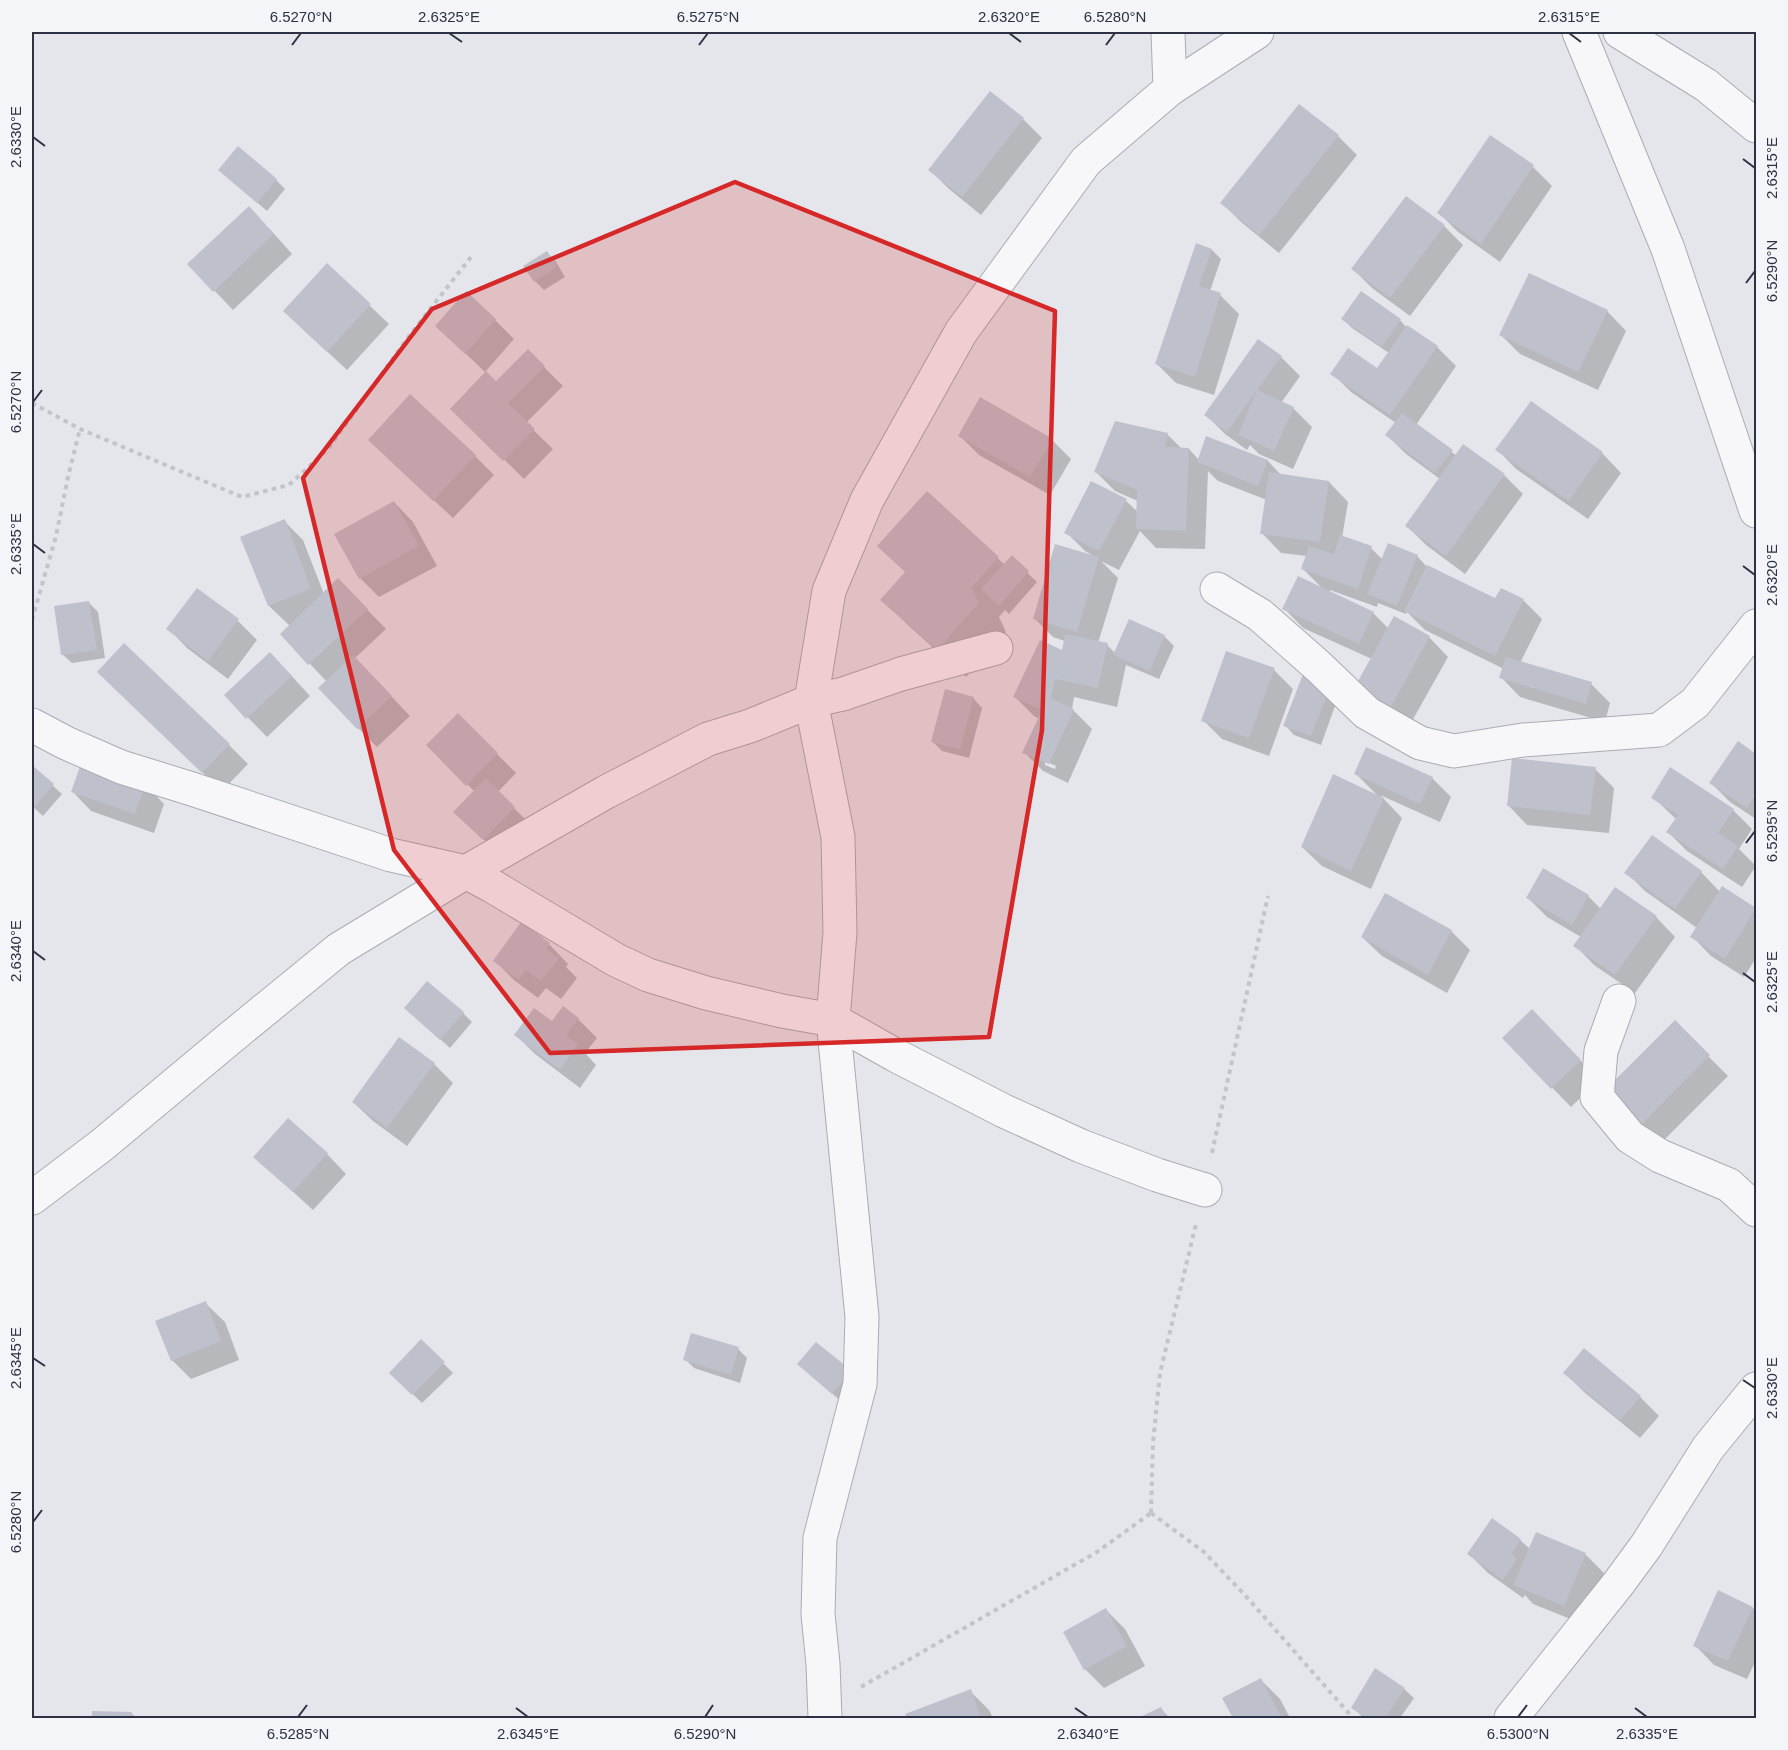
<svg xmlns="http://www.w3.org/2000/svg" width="1788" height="1750" font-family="Arial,sans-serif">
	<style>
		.shadow { fill: #0003; fill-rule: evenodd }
		.building { fill: #bec1cb }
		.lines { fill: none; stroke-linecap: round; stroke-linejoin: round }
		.minor-casing { stroke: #a9acb5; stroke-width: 35 }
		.path { stroke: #c2c4ca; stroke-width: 4; stroke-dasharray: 4.5 4.5; stroke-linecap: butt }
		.minor { stroke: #f7f7fa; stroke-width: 33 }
		.marked { fill: #d62828; fill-opacity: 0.2; stroke: #d62828; stroke-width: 4.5; stroke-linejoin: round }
		.ticks { fill: none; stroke: #2c3143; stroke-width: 2 }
		.neatline { fill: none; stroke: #2c3143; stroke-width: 2 }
		.ticks-label { font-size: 15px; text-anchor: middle; fill: #2c3143 }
	</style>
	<rect width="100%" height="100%" fill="#e4e6eb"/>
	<g class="shadow">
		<polygon points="1299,106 1338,136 1357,155 1279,253 1241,222 1222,203"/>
		<polygon points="1023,119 1042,138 981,215 949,189 930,170"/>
		<polygon points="1491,137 1533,167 1552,186 1500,262 1458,232 1439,213"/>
		<polygon points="220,170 276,180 285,189 267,211"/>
		<polygon points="1406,198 1444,226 1463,245 1410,316 1372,288 1353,269"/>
		<polygon points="268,227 292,254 233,310 189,264"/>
		<polygon points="1196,245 1212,250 1221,259 1210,291 1220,295 1239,314 1214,395 1176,383 1157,364"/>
		<polygon points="547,253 556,262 565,277 544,290 535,281"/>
		<polygon points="327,265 389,324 347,370 304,330"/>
		<polygon points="1607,311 1626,331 1598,390 1520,354 1501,335"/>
		<polygon points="1343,319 1400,320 1407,328 1437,347 1456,366 1416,425 1457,456 1504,475 1523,494 1465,574 1426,545 1407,526 1440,479 1406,454 1387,435 1396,423 1351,392 1332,373 1378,370 1389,353 1352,328"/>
		<polygon points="495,320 514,339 485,372 437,326"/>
		<polygon points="528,351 563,386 526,423 553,449 524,479 453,409 497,383"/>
		<polygon points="1281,357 1300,376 1281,403 1293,408 1312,427 1293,469 1259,454 1250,445 1247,450 1225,434 1206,415"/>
		<polygon points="1531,403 1602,453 1621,473 1588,519 1516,469 1497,449"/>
		<path d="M1167 434 1182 449H1189L1199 460 1268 461 1282 476 1329 482 1348 502 1342 538 1371 548 1383 560 1417 556 1426 566 1496 600H1523L1542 619 1520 663 1591 684 1610 703 1605 722 1520 697 1501 677 1504 669 1425 630 1407 612 1406 614 1378 603 1377 607 1330 590 1329 592 1373 613 1389 629 1429 637 1448 657 1407 730 1373 711 1372 659 1303 628 1284 608 1324 590 1303 569 1307 556 1281 553 1262 533 1267 500 1218 481 1208 471 1205 549 1156 548 1140 531 1119 570 1101 561 1118 578 1098 643 1107 645 1115 653 1164 636 1174 646 1159 679 1126 665 1117 707 1074 697 1072 709 1092 729 1068 783 1043 771 1024 752 1040 719 1034 716 1015 697 1063 652 1065 641 1053 637 1034 618 1092 555 1085 551 1066 532 1092 483 1126 501 1138 512V501L1115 491 1095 471ZM1045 761 1056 766 1055 769 1045 765Z"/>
		<polygon points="960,436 1052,440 1071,459 1050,495 979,455"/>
		<polygon points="475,456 494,475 453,518 389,459"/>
		<polygon points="927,493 1005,565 1012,558 1037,582 1009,614 1005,610 999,617 1006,632 966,677 911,628 882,600 906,573 879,546"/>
		<polygon points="394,502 413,522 437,566 379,597 360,578 337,534"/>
		<polygon points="284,521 303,540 324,594 357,599 386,629 355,658 410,716 377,747 358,728 327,682 282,634 290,626 269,606"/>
		<polygon points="89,603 98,612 105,658 72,663 62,654"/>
		<polygon points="238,621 257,640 228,679 187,648 168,628"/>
		<polygon points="1274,670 1293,689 1269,756 1222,739 1203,720"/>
		<polygon points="289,673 310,696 267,737 226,695"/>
		<polygon points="1330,686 1339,695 1321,745 1294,735 1285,725"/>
		<polygon points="118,691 229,745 248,764 222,791"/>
		<polygon points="973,698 982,708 969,758 942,751 933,742"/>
		<polygon points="458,715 516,773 498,792 533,827 503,858 475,831 475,792 428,745"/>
		<polygon points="1738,743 1756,755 1756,819 1730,802 1711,783"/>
		<polygon points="32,767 62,794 43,816 32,806"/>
		<polygon points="1595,769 1614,788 1609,833 1527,825 1508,805"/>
		<polygon points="1356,774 1432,778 1451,797 1440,822 1380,795 1402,818 1371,889 1322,866 1302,847 1378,796"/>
		<polygon points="145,784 164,804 154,833 91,811 72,791"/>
		<polygon points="1653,797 1733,810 1752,829 1739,849 1756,866 1742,887 1687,851 1668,832 1676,819"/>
		<polygon points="1626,872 1701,872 1720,892 1722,888 1756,910 1756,958 1744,977 1711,956 1692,936 1697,928 1645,891"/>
		<polygon points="1616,889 1656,917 1675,937 1635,993 1594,965 1575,945 1581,937 1547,917 1528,898 1588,896 1601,909"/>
		<polygon points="522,925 549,944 568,964 566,967 577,978 561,999 546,988 538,998 514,980 495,961"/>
		<polygon points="1451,931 1470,950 1447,993 1382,956 1362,937"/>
		<polygon points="406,1008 463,1013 472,1022 450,1048"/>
		<polygon points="578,1019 597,1038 585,1053 596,1065 580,1088 535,1054 516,1035 552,1023"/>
		<polygon points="1675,1023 1728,1076 1659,1145 1606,1091"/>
		<polygon points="1551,1030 1599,1080 1571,1107 1504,1038"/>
		<polygon points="434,1064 453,1083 407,1146 373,1121 353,1102"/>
		<polygon points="327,1154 346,1174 313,1210 255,1157"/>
		<polygon points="205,1303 225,1322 239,1360 191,1379 172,1360"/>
		<polygon points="421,1341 453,1373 422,1403 391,1373"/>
		<polygon points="738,1349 747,1358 740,1383 694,1368 685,1359"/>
		<polygon points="808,1373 851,1373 842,1402"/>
		<polygon points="1565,1373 1640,1397 1659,1416 1640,1438 1584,1392"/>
		<polygon points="1492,1520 1520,1540 1530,1549 1585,1554 1604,1573 1583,1624 1533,1604 1525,1595 1523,1598 1488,1573 1469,1554"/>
		<polygon points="1719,1592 1753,1608 1756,1612 1756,1660 1747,1679 1714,1665 1695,1645"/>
		<polygon points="1106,1610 1125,1629 1145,1666 1104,1688 1085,1669"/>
		<polygon points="1261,1680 1280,1699 1290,1718 1234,1718 1224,1698"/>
		<polygon points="1404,1689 1414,1698 1400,1718 1364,1718 1353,1708"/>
		<polygon points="970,1691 989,1710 993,1718 908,1718 907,1714"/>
		<polygon points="1161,1709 1170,1718 1141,1718"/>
		<polygon points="94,1713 132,1714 137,1718 93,1718"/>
	</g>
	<g class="building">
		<polygon points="990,91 1024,118 962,197 928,170"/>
		<polygon points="1299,104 1339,135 1259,235 1220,203"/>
		<polygon points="1490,135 1534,165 1481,244 1437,213"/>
		<polygon points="238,146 277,179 257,203 218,170"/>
		<polygon points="1406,196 1445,225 1390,298 1351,269"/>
		<polygon points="249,206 274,234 213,292 187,264"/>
		<polygon points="1196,243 1212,249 1199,286 1221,293 1195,377 1155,364"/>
		<polygon points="547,251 557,267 534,282 523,266"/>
		<polygon points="327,263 371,304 327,352 283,311"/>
		<polygon points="1529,273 1608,310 1578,372 1499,335"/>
		<polygon points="466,291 496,319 465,354 435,326"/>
		<polygon points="1361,291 1401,319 1382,347 1341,319"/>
		<polygon points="1407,325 1438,346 1390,415 1330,374 1348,348 1377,368"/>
		<polygon points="1258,339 1282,356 1257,390 1294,407 1274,451 1238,435 1257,390 1227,432 1204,415"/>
		<polygon points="528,349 545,366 508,403 535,429 503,461 450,409 486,371 496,381"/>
		<polygon points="410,394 476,455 433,501 368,440"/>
		<polygon points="980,397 1053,439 1030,477 958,436"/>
		<polygon points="1531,401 1603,452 1569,501 1495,450"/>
		<polygon points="1402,413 1453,450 1435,473 1385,435"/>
		<polygon points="1115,421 1168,433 1165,447 1189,448 1186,531 1136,529 1137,490 1094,472"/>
		<polygon points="1206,436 1268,460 1258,486 1197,462"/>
		<polygon points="1463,444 1505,474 1446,556 1405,526"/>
		<polygon points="1269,472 1329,481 1320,542 1260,534"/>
		<polygon points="1091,481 1127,499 1099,551 1064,533"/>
		<polygon points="927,491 999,557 971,588 979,603 937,650 880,600 905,572 877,546"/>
		<polygon points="394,501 419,546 359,579 334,534"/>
		<polygon points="285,519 311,589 268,606 240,537"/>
		<polygon points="1340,535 1372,546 1358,589 1301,569 1309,546 1334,554"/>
		<polygon points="1388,543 1418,555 1397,606 1367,594"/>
		<polygon points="1055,544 1099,557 1077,632 1033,619"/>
		<polygon points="1012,555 1029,571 999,606 981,589"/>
		<polygon points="1427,565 1495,598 1501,588 1524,599 1495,656 1404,611"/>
		<polygon points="1298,576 1374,612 1359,644 1282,609"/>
		<polygon points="338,578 368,609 308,665 280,634"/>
		<polygon points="197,588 239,619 208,661 166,629"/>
		<polygon points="89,601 97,650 61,655 54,606"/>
		<polygon points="1394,616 1430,636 1388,712 1352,692"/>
		<polygon points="1129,619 1165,635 1150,671 1113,655"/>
		<polygon points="1065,634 1108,643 1098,688 1055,679 1051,698 1074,709 1049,764 1022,753 1042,710 1013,697 1040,640 1062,650"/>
		<polygon points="124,643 230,744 202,773 97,672"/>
		<polygon points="1226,651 1275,668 1249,738 1201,721"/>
		<polygon points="270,652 292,676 246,719 224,695"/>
		<polygon points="353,655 392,696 357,729 318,688"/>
		<polygon points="1506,657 1592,682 1586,704 1499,678"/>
		<polygon points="1303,674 1331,685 1311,736 1283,726"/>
		<polygon points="945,689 974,697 960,749 931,742"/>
		<polygon points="458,713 498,753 466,786 426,745"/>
		<polygon points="1738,741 1756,754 1756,794 1747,808 1709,783"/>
		<polygon points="1366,747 1433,777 1420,804 1354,774"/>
		<polygon points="1512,758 1596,767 1590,815 1507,806"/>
		<polygon points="82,761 146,783 135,814 71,792"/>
		<polygon points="32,765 54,784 34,808 32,806"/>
		<polygon points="1670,767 1734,809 1718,833 1738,846 1723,869 1666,832 1678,815 1651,798"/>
		<polygon points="1333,774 1384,798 1351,871 1301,847"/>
		<polygon points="486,778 515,807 483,840 453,812"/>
		<polygon points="1652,835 1702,871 1675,909 1624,873"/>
		<polygon points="1543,868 1589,895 1572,925 1526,898"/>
		<polygon points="1722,886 1756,908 1725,959 1690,937"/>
		<polygon points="1615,887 1657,916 1615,975 1573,946"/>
		<polygon points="1385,893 1452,930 1428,975 1361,937"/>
		<polygon points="521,922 550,943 546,949 559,958 541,981 526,970 519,980 493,961"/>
		<polygon points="427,981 464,1012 440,1040 404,1008"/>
		<polygon points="563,1006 579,1018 566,1035 578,1044 560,1070 514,1035 534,1008 552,1021"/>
		<polygon points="1532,1009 1581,1060 1551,1089 1502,1038"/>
		<polygon points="1675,1020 1710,1055 1639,1127 1604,1091"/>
		<polygon points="399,1037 435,1063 387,1128 352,1102"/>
		<polygon points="288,1118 328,1153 293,1192 253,1157"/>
		<polygon points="206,1301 221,1341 171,1361 155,1321"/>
		<polygon points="691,1333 739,1347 731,1375 683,1360"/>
		<polygon points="421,1339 445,1362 412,1395 389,1373"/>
		<polygon points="816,1342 852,1371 832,1394 797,1364"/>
		<polygon points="1584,1348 1641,1396 1620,1420 1563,1373"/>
		<polygon points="1492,1518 1521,1539 1512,1553 1517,1559 1503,1580 1467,1554"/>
		<polygon points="1536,1532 1586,1553 1564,1606 1513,1585"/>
		<polygon points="1718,1590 1753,1607 1728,1661 1693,1646"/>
		<polygon points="1106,1608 1127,1646 1084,1670 1063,1632"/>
		<polygon points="1375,1668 1405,1688 1385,1718 1367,1718 1351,1708"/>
		<polygon points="1261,1678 1282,1718 1233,1718 1222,1698"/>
		<polygon points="971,1689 981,1718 907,1718 905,1714"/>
		<polygon points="1161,1707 1167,1718 1138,1718"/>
		<polygon points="92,1711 132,1712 132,1718 92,1718"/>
	</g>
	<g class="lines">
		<defs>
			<g id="minor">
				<polyline points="1168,32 1170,89"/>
				<polyline points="1579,32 1668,249 1756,511"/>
				<polyline points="1620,32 1706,85 1756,126"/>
				<polyline points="1217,589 1260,615 1318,666 1367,713 1420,743 1454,751 1523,740 1659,730 1695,703 1756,626"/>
				<polyline points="32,725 66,743 121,767 192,789 391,855 466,872 492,886 616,960 648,975 706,993 782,1011 833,1020 895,1055 1004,1111 1081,1146 1157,1175 1205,1190"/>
				<polyline points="1619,1001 1601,1051 1597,1097 1630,1137 1660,1156 1729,1185 1756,1210"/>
				<polyline points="32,1198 102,1145 229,1039 339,949 466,872 606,792 708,739 750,726 811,701 843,694 901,674 996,648"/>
				<polyline points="825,1718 823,1664 818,1614 820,1538 860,1384 862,1317 833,1020 840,932 838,837 811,701 829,591 867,500 961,332 1086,161 1170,89 1257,32"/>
				<polyline points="1511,1718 1618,1584 1646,1546 1708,1448 1756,1389"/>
			</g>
		</defs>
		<use href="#minor" class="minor-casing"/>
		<g class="path">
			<polyline points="32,403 80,429 242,497 289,485 328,449 409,336 471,257"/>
			<polyline points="32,620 56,536 68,477 80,429"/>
			<polyline points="1212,1153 1268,896"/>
			<polyline points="1151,1513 1153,1443 1160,1373 1196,1224"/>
			<polyline points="1151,1513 1204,1552 1244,1594 1353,1718"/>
			<polyline points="861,1687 1097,1552 1151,1513"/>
		</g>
		<use href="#minor" class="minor"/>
	</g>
	<path class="marked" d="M735 182 1055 311 1042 730 989 1037 550 1053 394 850 303 478 432 309Z"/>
	<path class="ticks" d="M449 33 462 42M1009 33 1021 42M1569 33 1581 42M292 45 301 33M699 45 708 33M1106 45 1115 33M33 137 45 146M1743 159 1755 168M1746 283 1755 271M33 402 42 390M33 544 45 553M1743 566 1755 575M1746 843 1755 831M33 951 45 960M1743 973 1755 982M33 1358 45 1366M1743 1380 1755 1388M33 1522 42 1510M516 1708 528 1717M1075 1708 1088 1717M1635 1708 1647 1717M298 1717 307 1705M705 1717 713 1705M1518 1717 1527 1705"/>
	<rect width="1788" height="1750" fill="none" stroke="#f4f5f9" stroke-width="66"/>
	<rect x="33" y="33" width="1722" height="1684" class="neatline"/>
	<g class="ticks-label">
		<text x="301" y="22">6.5270°N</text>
		<text x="449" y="22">2.6325°E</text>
		<text x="708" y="22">6.5275°N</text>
		<text x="1009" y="22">2.6320°E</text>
		<text x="1115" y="22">6.5280°N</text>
		<text x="1569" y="22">2.6315°E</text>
		<text transform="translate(16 137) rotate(-90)" y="5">2.6330°E</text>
		<text transform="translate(1772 168) rotate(-90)" y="5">2.6315°E</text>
		<text transform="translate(1772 271) rotate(-90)" y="5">6.5290°N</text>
		<text transform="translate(16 402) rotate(-90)" y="5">6.5270°N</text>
		<text transform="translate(16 544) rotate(-90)" y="5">2.6335°E</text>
		<text transform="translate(1772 575) rotate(-90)" y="5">2.6320°E</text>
		<text transform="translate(1772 831) rotate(-90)" y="5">6.5295°N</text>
		<text transform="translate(16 951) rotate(-90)" y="5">2.6340°E</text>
		<text transform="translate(1772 982) rotate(-90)" y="5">2.6325°E</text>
		<text transform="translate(16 1358) rotate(-90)" y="5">2.6345°E</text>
		<text transform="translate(1772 1388) rotate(-90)" y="5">2.6330°E</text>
		<text transform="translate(16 1522) rotate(-90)" y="5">6.5280°N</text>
		<text x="298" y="1739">6.5285°N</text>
		<text x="528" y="1739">2.6345°E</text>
		<text x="705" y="1739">6.5290°N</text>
		<text x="1088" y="1739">2.6340°E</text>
		<text x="1518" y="1739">6.5300°N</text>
		<text x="1647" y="1739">2.6335°E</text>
	</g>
</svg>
